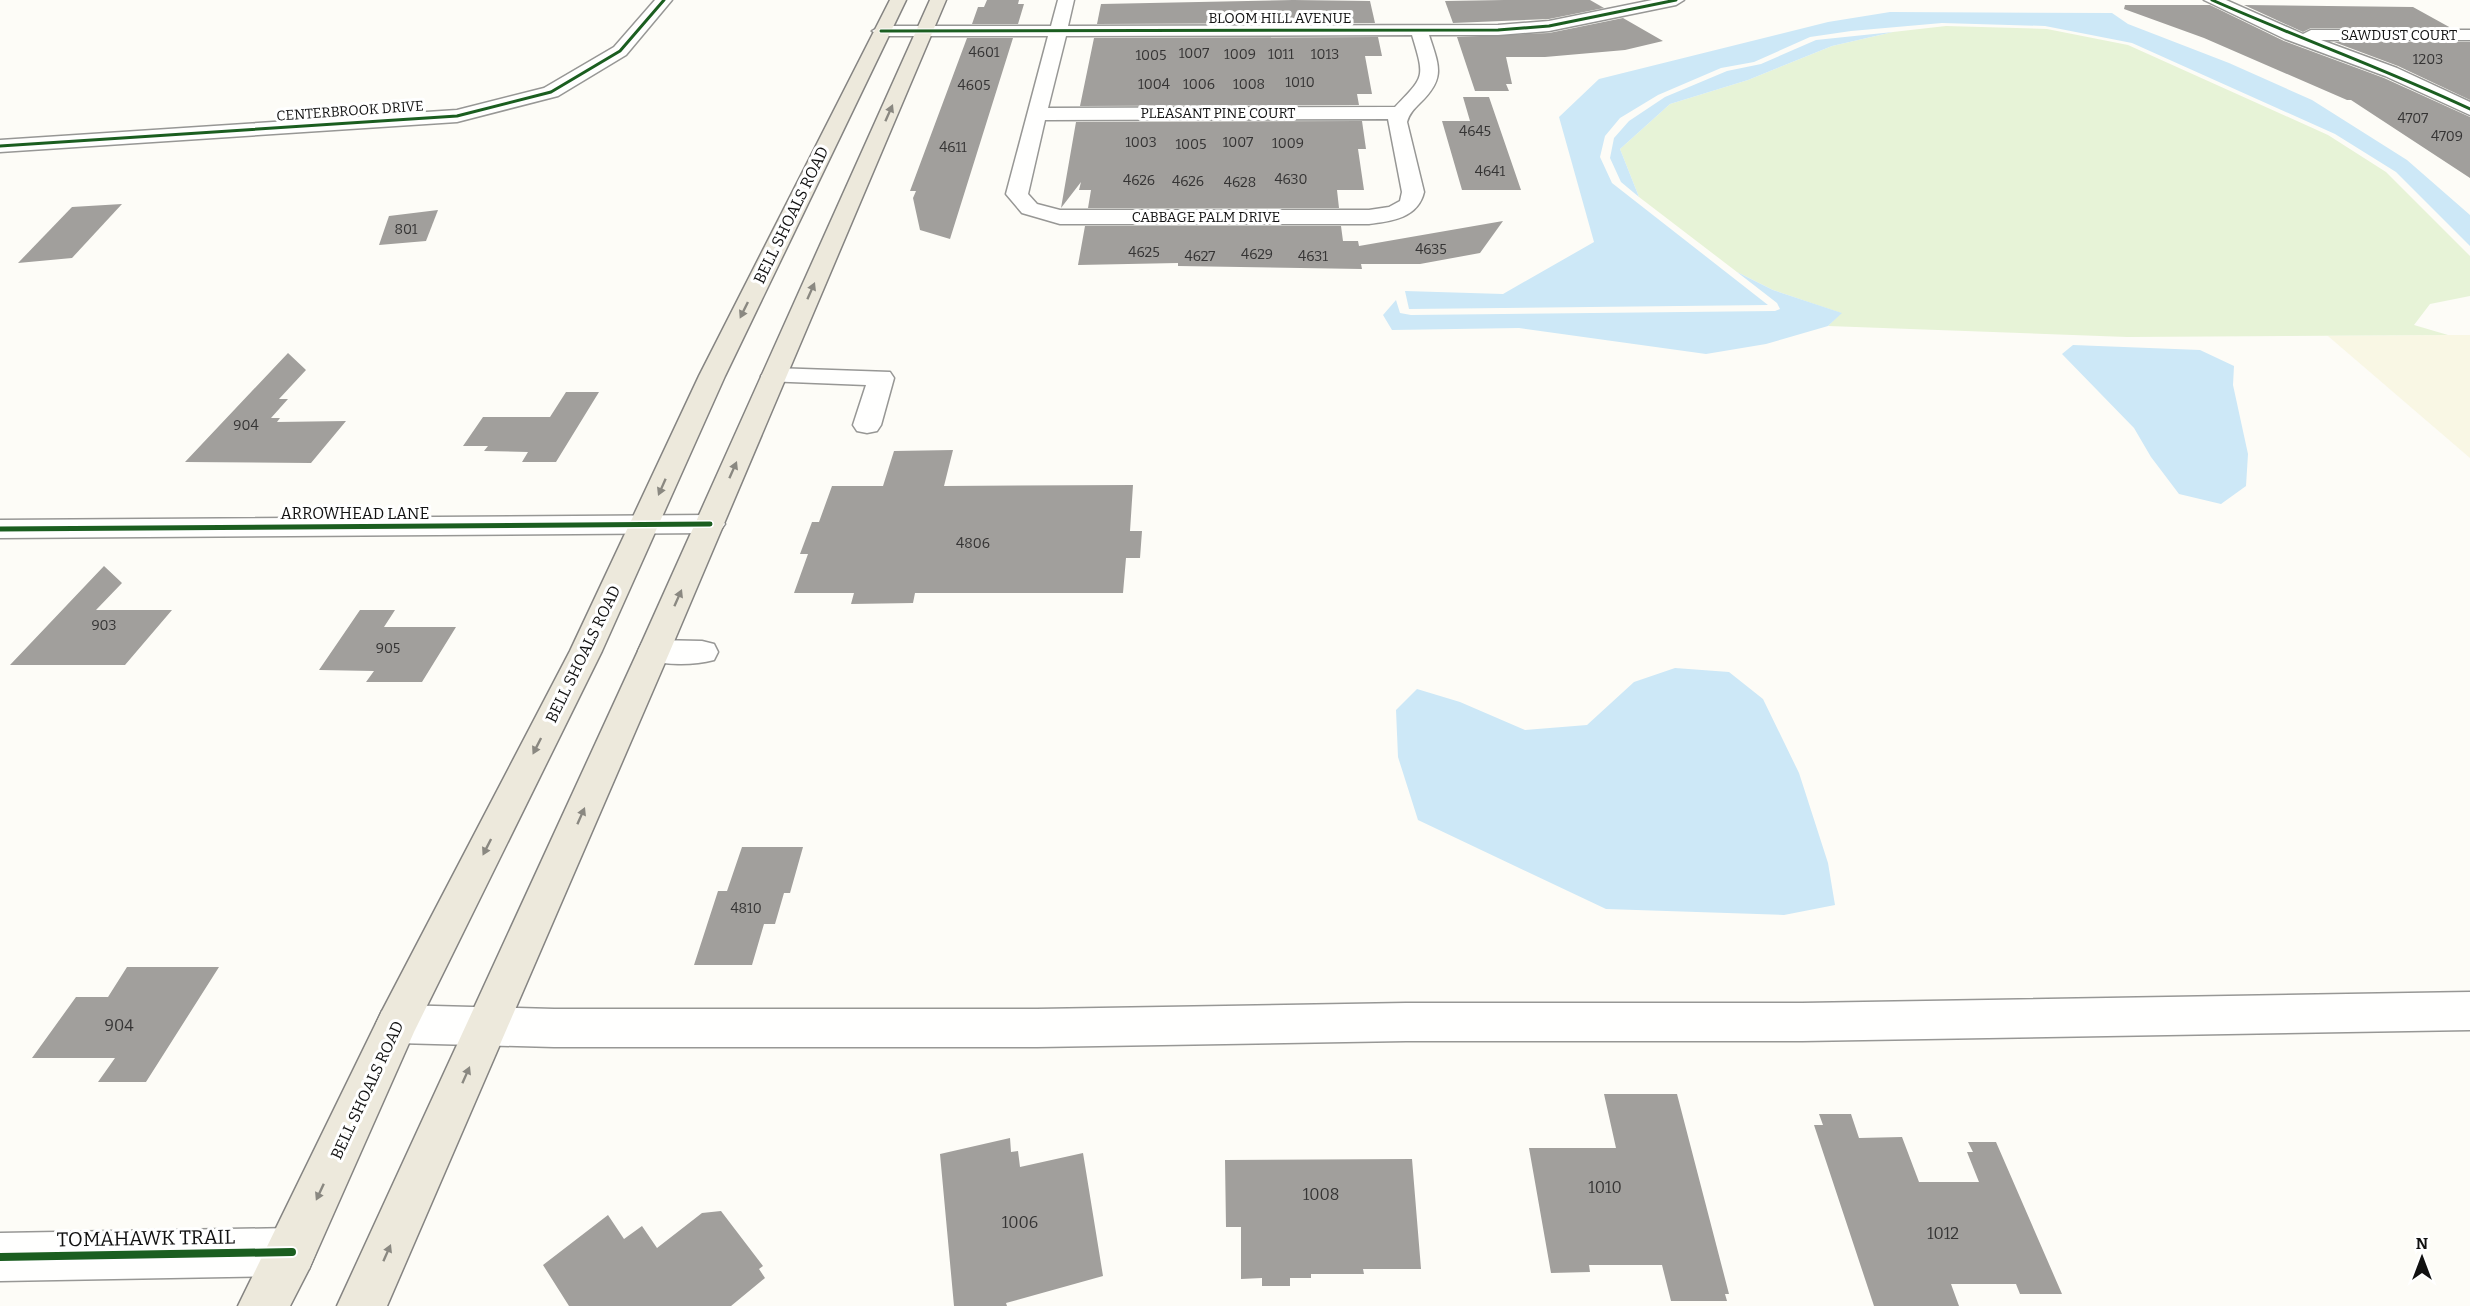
<svg xmlns="http://www.w3.org/2000/svg" width="2470" height="1306" font-family="Bitter,serif">
	<style>
		.farmland { fill: #f9f7e4 }
		.green { fill: #e7f3d7 }
		.water { fill: #cde8f7 }
		.building { fill: #a19f9c }
		.lines { fill: none; stroke-linecap: round; stroke-linejoin: round }
		.minor-casing { stroke: #979795; stroke-width: 3 }
		.major-casing { stroke: #858482; stroke-width: 3 }
		.minor { fill: #fffffe; fill-rule: evenodd }
		.major { fill: #ede9dc; fill-rule: evenodd }
		.cycleway-far2-casing { stroke: #fff; stroke-width: 5 }
		.cycleway-far1-casing { stroke: #fff; stroke-width: 8 }
		.cycleway-casing { stroke: #fff; stroke-width: 12 }
		.cycleway-far2 { stroke: #1b5e20; stroke-width: 3 }
		.cycleway-far1 { stroke: #1b5e20; stroke-width: 5 }
		.cycleway { stroke: #1b5e20; stroke-width: 8 }
		.oneway { fill: #8a8881 }
		.labels { text-anchor: middle; dominant-baseline: central; stroke-width: 6; stroke-linejoin: round; paint-order: stroke }
		.far-street-label { font-size: 14px; fill: #111; stroke: #fff }
		.number-label { font-size: 14px; fill: #353434 }
		.street-label { font-size: 16px; fill: #111; stroke: #fff }
		.near-number-label { font-size: 16px; fill: #353434 }
		.near-street-label { font-size: 20px; fill: #111; stroke: #fff }
	</style>
	<rect width="100%" height="100%" fill="#fdfcf7"/>
	<polygon class="farmland" points="2470,335 2470,458 2328,336 2448,335"/>
	<polygon class="green" points="1946,26 2047,29 2128,45 2328,135 2386,172 2470,256 2470,296 2430,304 2414,325 2448,335 2127,337 1828,326 1841,313 1773,290 1737,272 1639,197 1620,149 1670,104 1748,80 1832,46 1893,32"/>
	<g class="water">
		<polygon points="1890,12 2112,13 2128,24 2229,63 2312,100 2407,160 2470,215 2470,246 2396,172 2335,134 2132,43 2045,26 1942,23 1851,31 1810,37 1754,62 1721,68 1658,95 1620,118 1605,136 1600,157 1612,183 1768,305 1409,309 1405,291 1503,294 1594,242 1559,117 1599,79 1828,22"/>
		<polygon points="1893,32 1832,46 1748,80 1670,104 1620,149 1639,197 1621,182 1610,158 1614,138 1629,121 1665,97 1727,71 1761,64 1816,40"/>
		<polygon points="1737,272 1773,290 1842,313 1828,326 1766,344 1706,354 1519,328 1392,330 1383,315 1396,300 1400,313 1411,315 1775,311 1780,309 1777,303"/>
		<polygon points="2073,345 2200,350 2234,366 2233,385 2248,454 2246,486 2221,504 2179,494 2151,457 2134,428 2062,354"/>
		<polygon points="1675,668 1729,672 1763,699 1799,773 1828,863 1835,905 1784,915 1606,909 1418,820 1398,757 1396,710 1417,689 1460,702 1525,730 1587,725 1634,682"/>
	</g>
	<g class="building">
		<polygon points="987,0 1019,0 1018,4 1024,4 1018,24 972,24 978,7 984,7"/>
		<polygon points="1293,0 1370,1 1375,23 1097,24 1101,4"/>
		<polygon points="1504,0 1590,0 1604,8 1549,19 1453,23 1445,1"/>
		<polygon points="2125,5 2210,5 2284,41 2384,78 2470,117 2470,178 2351,100 2347,100 2204,38 2124,9"/>
		<polygon points="2244,5 2413,7 2451,28 2311,28 2303,32"/>
		<polygon points="1623,18 1663,41 1625,50 1545,57 1506,57 1512,84 1506,84 1509,91 1475,91 1457,37 1549,33"/>
		<polygon points="1378,37 1382,56 1365,56 1372,94 1357,94 1359,105 1080,106 1094,38"/>
		<polygon points="967,38 1013,38 950,239 920,230 913,198 916,191 910,191"/>
		<polygon points="2334,42 2470,42 2470,100 2398,66"/>
		<polygon points="1463,97 1489,97 1521,190 1462,190 1442,121 1470,121"/>
		<polygon points="1362,121 1366,149 1358,149 1364,190 1337,190 1339,208 1088,208 1091,190 1079,190 1081,182 1061,208 1076,122"/>
		<polygon points="122,204 72,258 18,263 72,207"/>
		<polygon points="438,210 426,241 379,245 389,216"/>
		<polygon points="1503,221 1480,253 1420,264 1361,264 1362,269 1178,266 1178,263 1078,265 1085,226 1341,226 1343,241 1358,241 1359,246"/>
		<polygon points="288,353 306,370 279,399 288,399 271,418 280,418 277,422 346,421 311,463 185,462"/>
		<polygon points="566,392 599,392 556,462 522,462 528,452 484,451 488,446 463,446 483,417 550,417"/>
		<polygon points="953,450 944,486 1133,485 1130,531 1142,531 1140,558 1126,558 1123,593 915,593 913,603 851,604 854,593 794,593 808,554 800,554 812,522 819,522 832,486 883,486 894,451"/>
		<polygon points="104,566 122,583 96,610 172,610 125,665 10,665"/>
		<polygon points="360,610 395,610 384,627 456,627 422,682 366,682 374,671 319,670"/>
		<polygon points="742,847 803,847 790,893 784,893 775,924 764,924 752,965 694,965 718,891 727,891"/>
		<polygon points="127,967 219,967 146,1082 98,1082 115,1058 32,1058 76,997 108,997"/>
		<polygon points="1604,1094 1677,1094 1729,1294 1725,1294 1727,1301 1671,1301 1662,1265 1589,1265 1590,1272 1551,1273 1529,1148 1616,1148"/>
		<polygon points="1819,1114 1851,1114 1859,1138 1902,1137 1919,1182 1979,1182 1967,1152 1973,1152 1968,1142 1996,1142 2062,1294 2020,1294 2016,1284 1951,1284 1959,1306 1874,1306 1814,1125 1823,1125"/>
		<polygon points="1010,1138 1011,1152 1018,1151 1020,1167 1083,1153 1103,1276 1006,1303 1007,1306 954,1306 940,1154"/>
		<polygon points="1412,1159 1421,1269 1363,1269 1364,1274 1311,1274 1311,1278 1290,1278 1290,1286 1262,1286 1262,1278 1241,1279 1241,1227 1226,1227 1225,1160"/>
		<polygon points="721,1211 763,1266 759,1269 765,1278 731,1306 569,1306 543,1265 608,1215 624,1239 642,1226 657,1248 702,1213"/>
	</g>
	<g class="lines">
		<defs>
			<g id="minor">
				<polygon points="655,0 672,0 626,55 558,96 457,122 0,152 0,140 457,110 544,88 614,47"/>
				<path d="M1058 0H1074L1068 26 1498 25 1549 21 1652 0H1684L1676 5 1549 31 1498 35H1429C1439 66 1446 78 1420 103 1414 109 1409 114 1407 122L1424 192C1418 218 1392 221 1369 224H1060L1022 213 1006 194 1048 36H881L872 31 881 26H1051ZM1412 35C1425 78 1425 76 1395 107L1048 108 1066 36ZM1388 119 1402 192 1400 201 1389 207 1369 210H1060L1037 204 1028 194 1045 120Z"/>
				<polygon points="2204,0 2226,0 2303,34 2311,30 2470,30 2470,40 2321,40 2397,68 2470,102 2470,115 2385,76 2285,39"/>
				<polygon points="774,368 890,372 894,378 881,425 877,431 867,433 857,431 853,425 866,385 765,381 761,376 765,371"/>
				<polygon points="710,515 720,517 725,524 720,531 710,533 0,538 0,520"/>
				<path d="M654 640 702 641 714 644 718 652 714 660C692 666 664 665 642 659L638 651 642 643Z"/>
				<polygon points="2470,992 2470,1030 1802,1041 1406,1041 1037,1047 554,1047 397,1043 382,1037 376,1024 382,1011 397,1005 554,1009 1037,1009 1406,1003 1802,1003"/>
				<polygon points="292,1228 309,1235 316,1252 309,1269 292,1276 0,1281 0,1233"/>
			</g>
			<g id="major">
				<polygon points="890,0 906,0 725,376 602,651 414,1032 309,1269 290,1306 238,1306 382,1011 570,651 699,376"/>
				<polygon points="930,0 946,0 670,651 387,1306 337,1306 638,651"/>
			</g>
		</defs>
		<use href="#minor" class="minor-casing"/>
		<use href="#major" class="major-casing"/>
		<use href="#minor" class="minor"/>
		<use href="#major" class="major"/>
		<defs>
			<g id="cycleway-far2">
				<path d="M2212 0C2298 38 2385 69 2470 109"/>
				<polyline points="881,31 1498,30 1549,26 1676,0"/>
				<polyline points="0,146 457,116 551,92 620,51 664,0"/>
			</g>
			<polyline id="cycleway-far1" points="0,529 710,524"/>
			<polyline id="cycleway" points="0,1257 292,1252"/>
		</defs>
		<use href="#cycleway-far2" class="cycleway-far2-casing"/>
		<use href="#cycleway-far1" class="cycleway-far1-casing"/>
		<use href="#cycleway" class="cycleway-casing"/>
		<use href="#cycleway-far2" class="cycleway-far2"/>
		<use href="#cycleway-far1" class="cycleway-far1"/>
		<use href="#cycleway" class="cycleway"/>
	</g>
	<defs><path id="oneway-solid" d="M-6-.8H1V-3.2L6.5 0L1 3.2V.8H-6Z" transform="scale(1.5)"/></defs>
	<g class="oneway">
		<use href="#oneway-solid" transform="translate(889 113) rotate(-66)"/>
		<use href="#oneway-solid" transform="translate(811 291) rotate(-66)"/>
		<use href="#oneway-solid" transform="translate(744 310) rotate(116)"/>
		<use href="#oneway-solid" transform="translate(733 470) rotate(-66)"/>
		<use href="#oneway-solid" transform="translate(662 487) rotate(114)"/>
		<use href="#oneway-solid" transform="translate(678 598) rotate(-66)"/>
		<use href="#oneway-solid" transform="translate(537 746) rotate(117)"/>
		<use href="#oneway-solid" transform="translate(581 816) rotate(-66)"/>
		<use href="#oneway-solid" transform="translate(487 847) rotate(117)"/>
		<use href="#oneway-solid" transform="translate(466 1075) rotate(-66)"/>
		<use href="#oneway-solid" transform="translate(320 1192) rotate(115)"/>
		<use href="#oneway-solid" transform="translate(387 1253) rotate(-66)"/>
	</g>
	<g class="labels">
		<g class="far-street-label">
			<text x="1280" y="18">BLOOM HILL AVENUE</text>
			<text x="2399" y="35">SAWDUST COURT</text>
			<text transform="translate(350 111) rotate(-4)">CENTERBROOK DRIVE</text>
			<text x="1218" y="113">PLEASANT PINE COURT</text>
			<text x="1206" y="217">CABBAGE PALM DRIVE</text>
		</g>
		<g class="number-label">
			<text x="984" y="52">4601</text>
			<text x="1194" y="53">1007</text>
			<text x="1240" y="54">1009</text>
			<text x="1281" y="54">1011</text>
			<text x="1325" y="54">1013</text>
			<text x="1151" y="55">1005</text>
			<text x="2428" y="59">1203</text>
			<text x="1300" y="82">1010</text>
			<text x="1154" y="84">1004</text>
			<text x="1199" y="84">1006</text>
			<text x="1249" y="84">1008</text>
			<text x="974" y="85">4605</text>
			<text x="2413" y="118">4707</text>
			<text x="1475" y="131">4645</text>
			<text x="2447" y="136">4709</text>
			<text x="1141" y="142">1003</text>
			<text x="1238" y="142">1007</text>
			<text x="1288" y="143">1009</text>
			<text x="1191" y="144">1005</text>
			<text x="953" y="147">4611</text>
			<text x="1490" y="171">4641</text>
			<text x="1291" y="179">4630</text>
			<text x="1139" y="180">4626</text>
			<text x="1188" y="181">4626</text>
			<text x="1240" y="182">4628</text>
			<text x="406" y="229">801</text>
			<text x="1431" y="249">4635</text>
			<text x="1144" y="252">4625</text>
			<text x="1257" y="254">4629</text>
			<text x="1200" y="256">4627</text>
			<text x="1313" y="256">4631</text>
			<text x="246" y="425">904</text>
			<text x="973" y="543">4806</text>
			<text x="104" y="625">903</text>
			<text x="388" y="648">905</text>
			<text x="746" y="908">4810</text>
		</g>
		<g class="street-label">
			<text transform="translate(791 215) rotate(-64)">BELL SHOALS ROAD</text>
			<text x="355" y="513">ARROWHEAD LANE</text>
			<text transform="translate(583 654) rotate(-64)">BELL SHOALS ROAD</text>
			<text transform="translate(367 1090) rotate(-65)">BELL SHOALS ROAD</text>
		</g>
		<g class="near-number-label">
			<text x="119" y="1025">904</text>
			<text x="1605" y="1187">1010</text>
			<text x="1321" y="1194">1008</text>
			<text x="1020" y="1222">1006</text>
			<text x="1943" y="1233">1012</text>
		</g>
		<g class="near-street-label">
			<text transform="translate(146 1238) rotate(-1)">TOMAHAWK TRAIL</text>
		</g>
	</g>
	<g transform="translate(2422 1258)" stroke="#ffffff" stroke-width="4.5" paint-order="stroke">
	<path d="M0-4.5L10 22L0 15L-10 22Z" fill="#111111"/>
	<text y="-9" font-size="16" font-weight="bold" text-anchor="middle" fill="#111111">N</text>
	</g>
</svg>
